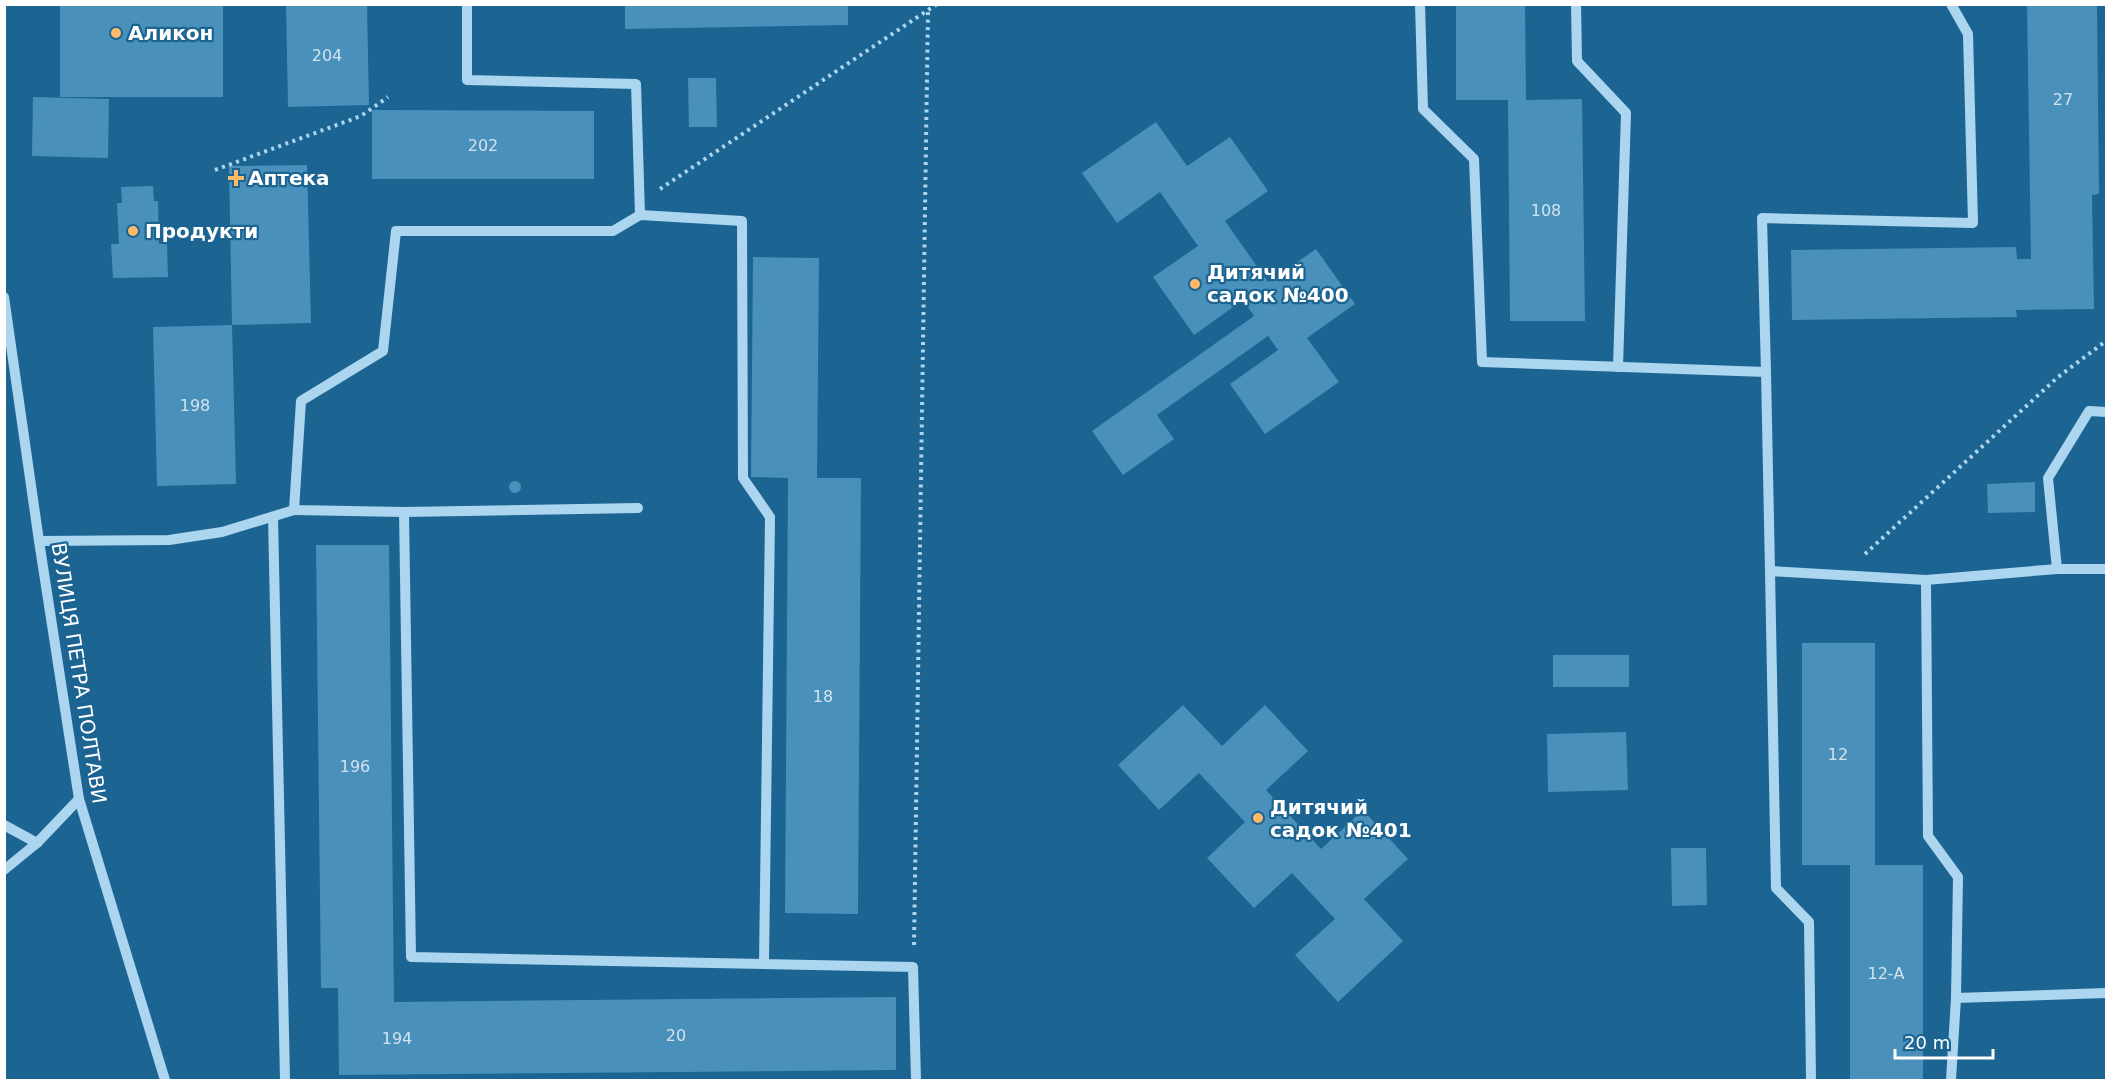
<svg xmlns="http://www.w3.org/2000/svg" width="2111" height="1085" font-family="'DejaVu Sans',sans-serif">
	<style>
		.building { fill: #4990bb }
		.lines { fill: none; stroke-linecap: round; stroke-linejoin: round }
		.path { stroke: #acd6ef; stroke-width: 4; stroke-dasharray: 3 4.5; stroke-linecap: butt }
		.minor { stroke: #acd6ef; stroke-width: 10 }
		.poi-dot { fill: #ffb969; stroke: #1c6492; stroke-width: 2 }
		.labels { text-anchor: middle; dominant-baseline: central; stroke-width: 4.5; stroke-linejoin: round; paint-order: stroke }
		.number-label { font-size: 16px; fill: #d2e3ee }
		.poi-label { font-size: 20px; font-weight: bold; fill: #fff; stroke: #1c6492; text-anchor: start }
		.street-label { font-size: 20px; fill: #fff; stroke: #1c6492 }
	</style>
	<rect width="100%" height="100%" fill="#1c6492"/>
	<g class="building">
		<rect x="60" y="4" width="163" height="93"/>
		<polygon points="286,4 367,4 369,105 288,107"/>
		<polygon points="625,4 848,4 848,25 625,29"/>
		<polygon points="1456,4 1525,4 1526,100 1582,99 1585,321 1510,321 1508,100 1456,100"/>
		<polygon points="2027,4 2097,4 2099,194 2092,195 2094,309 2016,310 2017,317 1792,320 1791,250 2016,247 2017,259 2031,259"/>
		<polygon points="688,78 716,78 717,127 689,127"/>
		<polygon points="33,97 109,99 108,158 32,156"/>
		<polygon points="372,110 594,111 594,179 372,179"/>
		<polygon points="1156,122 1187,166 1230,137 1268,191 1225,221 1268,282 1316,249 1355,304 1307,338 1339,382 1265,434 1230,384 1278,350 1268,336 1157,415 1174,439 1123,475 1092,431 1254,316 1243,300 1194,335 1153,277 1198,246 1160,192 1117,223 1082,173"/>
		<polygon points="307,165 311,323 232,325 229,166"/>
		<polygon points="153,186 154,201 158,201 159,244 167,243 168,277 113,278 111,244 119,244 117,203 122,203 121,187"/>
		<polygon points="753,257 819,258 817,478 861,478 858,914 785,913 788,478 751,477"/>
		<polygon points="232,325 236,484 157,486 153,327"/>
		<circle cx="515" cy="487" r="6"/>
		<polygon points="2035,482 2035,512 1988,513 1987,484"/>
		<polygon points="316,545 389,545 394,1002 896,997 896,1070 339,1075 338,988 321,988"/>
		<polygon points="1802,643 1875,643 1875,865 1923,865 1923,1080 1850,1080 1850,865 1802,865"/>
		<rect x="1553" y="655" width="76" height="32"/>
		<polygon points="1183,705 1222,746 1265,705 1308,751 1266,790 1321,849 1363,810 1408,859 1364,899 1403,941 1338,1002 1295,955 1335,919 1292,873 1254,908 1207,858 1245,822 1199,773 1159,810 1118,765"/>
		<polygon points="1626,732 1628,790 1548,792 1547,734"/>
		<polygon points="1671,848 1706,848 1707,905 1672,906"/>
	</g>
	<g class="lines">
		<g class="path">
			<polyline points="215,170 361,116 388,97"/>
			<polyline points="660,189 937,4"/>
			<polyline points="1865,554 2058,377 2106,341"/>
			<polyline points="914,945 928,10"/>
		</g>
		<g class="minor">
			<polyline points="467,4 467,80 636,84 640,215"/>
			<polyline points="1420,4 1423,109 1474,159 1482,362 1766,372 1770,571"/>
			<polyline points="1576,4 1577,61 1626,113 1618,367"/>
			<polyline points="4,297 39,541 79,799 165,1080"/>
			<polyline points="1766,372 1762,218 1973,223 1968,34 1951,4"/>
			<polyline points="404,512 638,508"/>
			<polyline points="273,517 285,1080"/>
			<polyline points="39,541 169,540 222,532 294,510"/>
			<polyline points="2057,569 2048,478 2089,411 2106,412"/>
			<polyline points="2106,569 2057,569 1926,580 1928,836 1958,877 1956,998 2106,993"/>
			<polyline points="4,825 37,843"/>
			<polyline points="4,870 37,843 79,799"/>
			<polyline points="764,963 770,517 743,478 742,221 640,215 613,231 396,231 383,351 301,401 294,510 404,512 411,957 913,967 916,1080"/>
			<polyline points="1811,1080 1809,922 1776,888 1770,571 1926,580"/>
			<polyline points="1951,1080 1956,998"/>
		</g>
	</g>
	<g class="poi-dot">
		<circle cx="116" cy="33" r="6"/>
		<path d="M233 169h6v6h6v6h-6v6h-6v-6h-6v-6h6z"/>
		<circle cx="133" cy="231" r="6"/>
		<circle cx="1195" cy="284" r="6"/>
		<circle cx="1258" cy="818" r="6"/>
	</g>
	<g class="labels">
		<g class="number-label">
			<text x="327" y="55">204</text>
			<text x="2063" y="99">27</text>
			<text x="483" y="145">202</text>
			<text x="1546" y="210">108</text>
			<text x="195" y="405">198</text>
			<text x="823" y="696">18</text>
			<text x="1838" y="754">12</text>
			<text x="355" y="766">196</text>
			<text x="1886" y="973">12-А</text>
			<text x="676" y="1035">20</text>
			<text x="397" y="1038">194</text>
		</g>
		<g class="poi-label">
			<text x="128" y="33">Аликон</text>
			<text x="248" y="178">Аптека</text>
			<text x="145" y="231">Продукти</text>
			<text x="1207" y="272">Дитячий<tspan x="1207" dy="23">садок №400</tspan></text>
			<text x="1270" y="807">Дитячий<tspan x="1270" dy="23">садок №401</tspan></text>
		</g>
		<g class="street-label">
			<text transform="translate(79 673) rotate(81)">ВУЛИЦЯ ПЕТРА ПОЛТАВИ</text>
		</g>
	</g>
	<rect width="2111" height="1085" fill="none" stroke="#ffffff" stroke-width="12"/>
	<path d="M1895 1049v9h98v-9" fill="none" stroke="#ffffff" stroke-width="3"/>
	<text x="1904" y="1049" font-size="18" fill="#ffffff" stroke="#1c6492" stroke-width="4.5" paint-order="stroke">20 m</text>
</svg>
